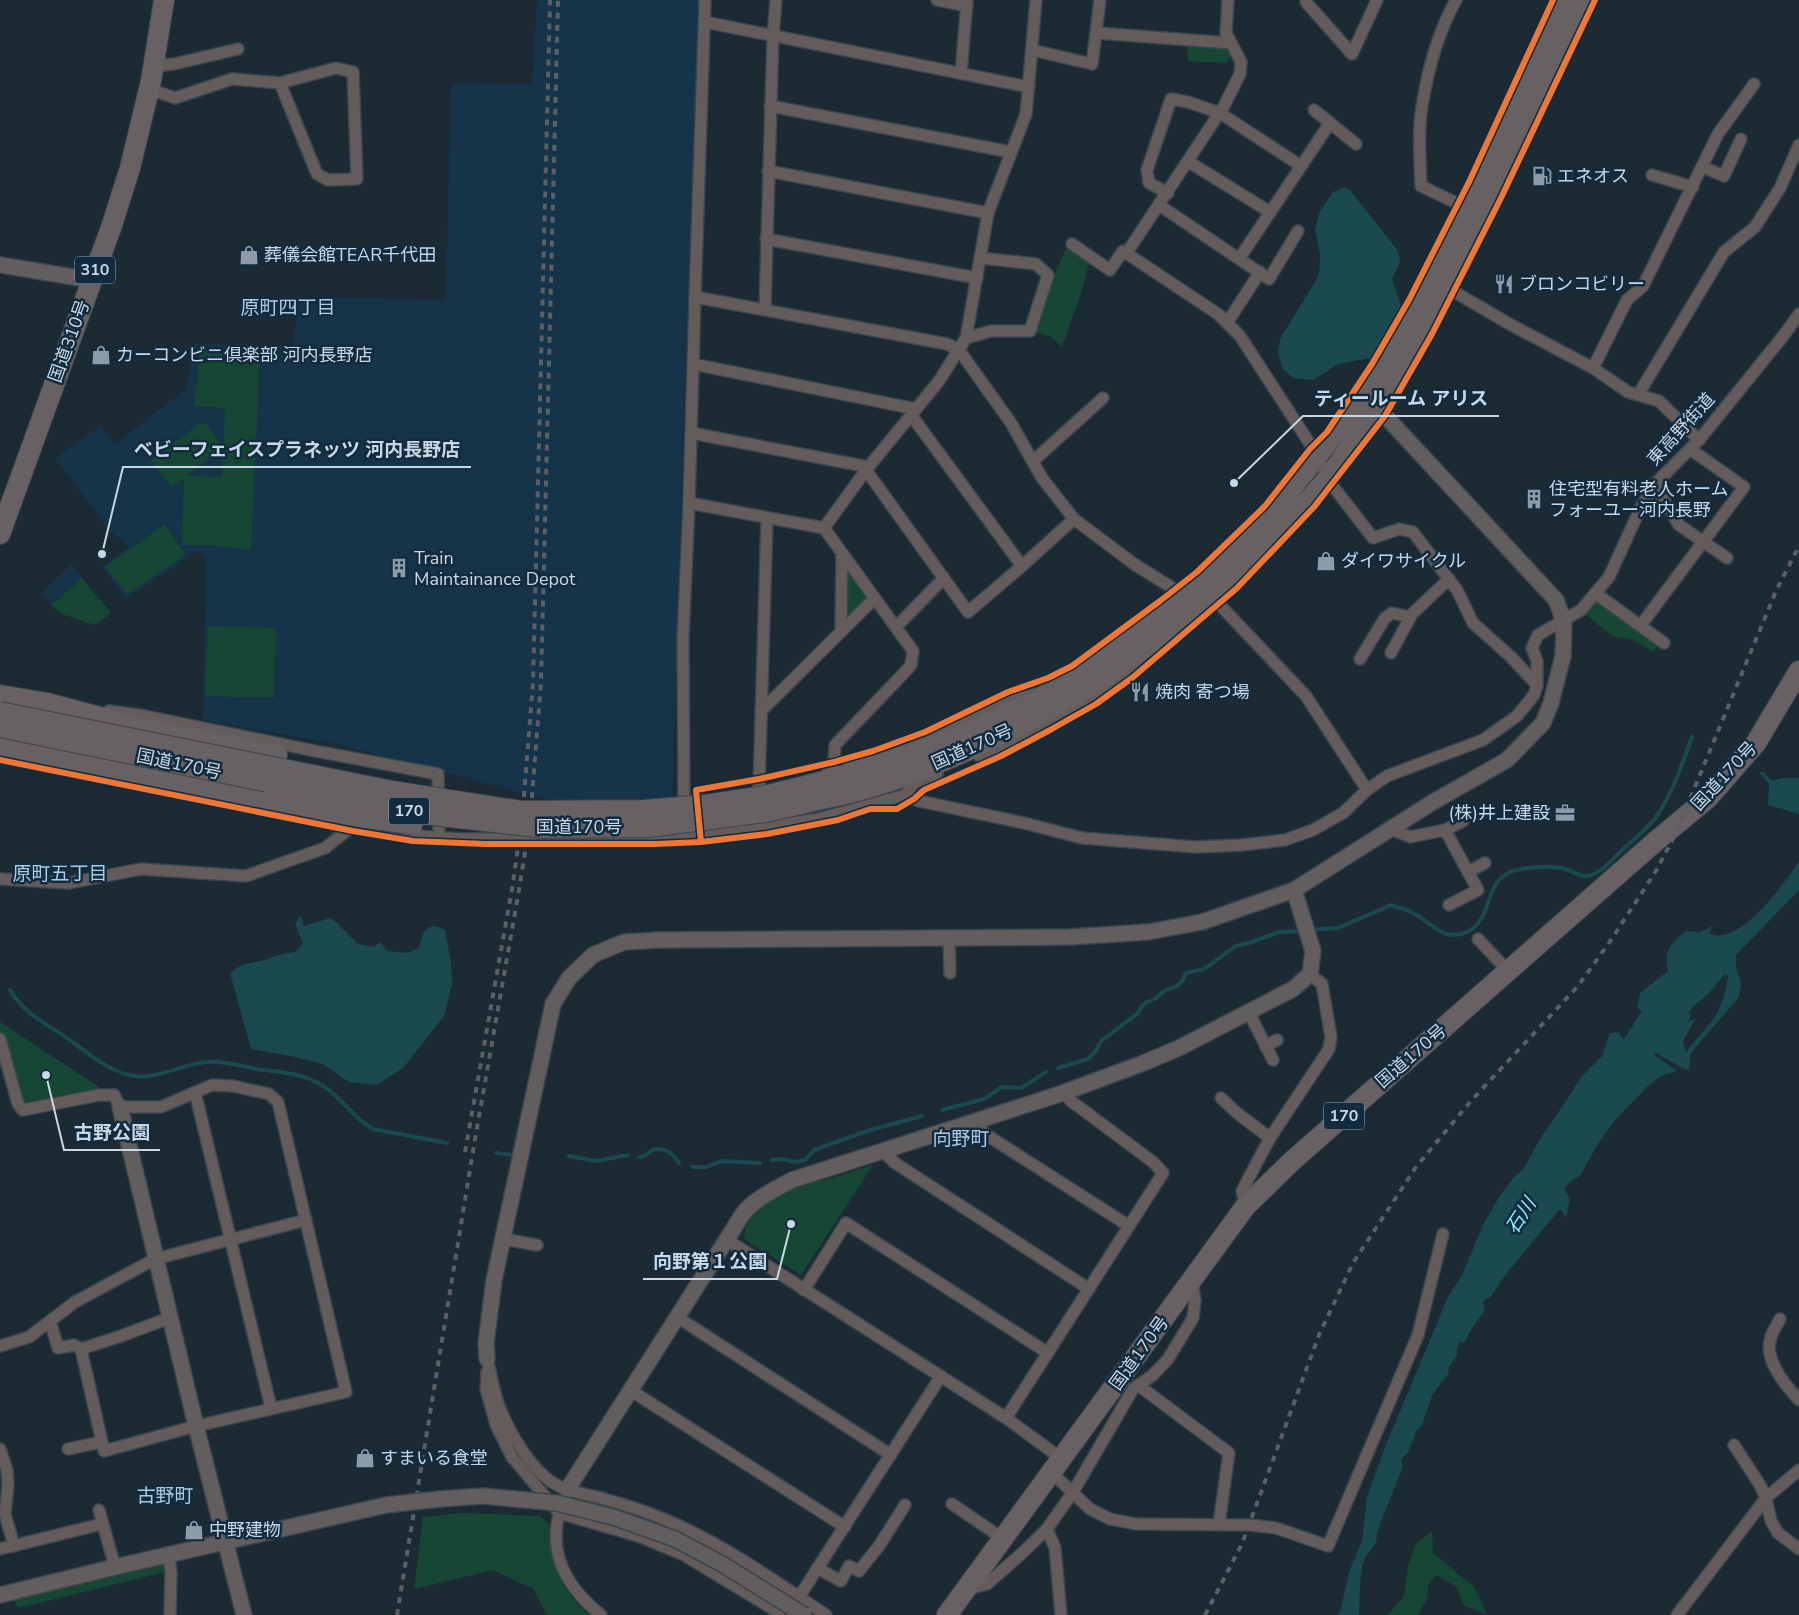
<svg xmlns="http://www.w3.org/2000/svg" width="1799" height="1615" font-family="'Nunito Sans','Noto Sans JP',sans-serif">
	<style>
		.built { fill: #15344a }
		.green { fill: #164734 }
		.water { fill: #1a4950; fill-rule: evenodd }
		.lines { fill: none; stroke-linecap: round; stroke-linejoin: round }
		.stream { stroke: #1a4950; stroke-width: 4 }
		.street-casing { stroke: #3a454f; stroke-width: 14 }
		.secondary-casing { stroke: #3a454f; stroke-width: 18 }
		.highway-casing { stroke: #3a454f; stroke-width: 22 }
		.street { stroke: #635c5b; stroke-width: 11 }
		.secondary { stroke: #635e5e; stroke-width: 15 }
		.highway { stroke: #676163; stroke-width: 20 }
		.rail { stroke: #5c5f63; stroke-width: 4; stroke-dasharray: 6 6; stroke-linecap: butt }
		.secondary-bridge-casing { stroke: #3a454f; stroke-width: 18; stroke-linecap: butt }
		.highway-bridge-casing { stroke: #3a454f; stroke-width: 22; stroke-linecap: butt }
		.secondary-bridge { stroke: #635e5e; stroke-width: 15 }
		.highway-bridge { stroke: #676163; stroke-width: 20 }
		.cycleway-casing { stroke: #122b3f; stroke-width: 9 }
		.cycleway { stroke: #f07635; stroke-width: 6 }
		.labels { text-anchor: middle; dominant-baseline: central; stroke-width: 5; stroke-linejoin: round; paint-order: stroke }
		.shield { fill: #122b3f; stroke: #92a4b3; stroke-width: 1 }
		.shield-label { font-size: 16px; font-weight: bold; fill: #c9d8e5 }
		.poi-label { font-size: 18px; fill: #c9d8e5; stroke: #122b3f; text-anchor: start }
		.street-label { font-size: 18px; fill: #c9d8e5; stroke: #122b3f }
		.neighbourhood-label { font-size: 19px; fill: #adcbe5; stroke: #122b3f }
		.water-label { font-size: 19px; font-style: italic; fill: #89edfc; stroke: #122b3f }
		.leader { fill: none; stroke: #c9d8e5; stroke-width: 2 }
		.callout-dot { fill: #c9d8e5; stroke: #122b3f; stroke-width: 2 }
		.callout-label { font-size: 19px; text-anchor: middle; font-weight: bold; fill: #c9d8e5; stroke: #122b3f; stroke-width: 5; stroke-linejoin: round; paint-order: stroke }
	</style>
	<rect width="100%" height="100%" fill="#1c2a34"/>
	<g class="built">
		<polygon points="537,0 701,0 686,338 672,798 552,801 333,743 203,720 206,556 198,551 126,599 102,567 129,547 109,530 55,458 100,426 115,444 186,389 194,344 294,345 298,297 446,300 451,83 532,84"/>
		<polygon points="72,564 82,578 51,605 42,593"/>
	</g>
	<g class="green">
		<polygon points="1187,42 1226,44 1230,56 1227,63 1188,61"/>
		<polygon points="1067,246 1089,263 1081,293 1062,347 1050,336 1034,332 1054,276"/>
		<polygon points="201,349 260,355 251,550 219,546 182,545 184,478 171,487 151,460 199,424 205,423 219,441 219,451 186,476 222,477 225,408 194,406"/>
		<polygon points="165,524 186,555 127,594 105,567"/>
		<polygon points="844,564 871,599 846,622"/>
		<polygon points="82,578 111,613 95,625 62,614 51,605"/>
		<polygon points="1595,594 1661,642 1653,652 1634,640 1612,636 1581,611"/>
		<polygon points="208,626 276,628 274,698 205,696"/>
		<polygon points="0,1022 99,1087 99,1095 23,1110 0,1038"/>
		<path d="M873 1165 801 1275 744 1239C744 1212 776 1196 799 1186 809 1182 821 1181 832 1178 846 1174 859 1169 873 1165Z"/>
		<path d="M462 1513 540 1516 552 1527C552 1564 560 1592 590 1615H547L533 1589 493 1570 414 1589 423 1517Z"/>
		<polygon points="1432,1531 1433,1553 1474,1587 1487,1614 1464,1606 1457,1587 1436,1575 1428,1585 1427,1599 1418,1615 1388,1615 1404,1596 1408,1565 1416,1544"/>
		<polygon points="164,1556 166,1572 18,1608 14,1598"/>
	</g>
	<g class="water">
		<polygon points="1345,187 1350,190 1398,251 1400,262 1392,279 1401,306 1371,358 1338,364 1313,380 1294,378 1283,369 1278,353 1280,339 1319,275 1320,255 1315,229 1320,211 1333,192"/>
		<polygon points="1784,778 1799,778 1799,814 1768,805 1769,781"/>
		<path d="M1799 861V890L1736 955V968L1741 983 1739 997 1691 1053 1689 1070 1684 1069 1656 1053 1653 1054 1677 1071 1661 1076 1648 1086 1616 1119 1599 1142 1580 1176 1571 1181 1564 1189 1570 1199 1566 1217 1560 1209 1506 1274 1490 1298H1486L1483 1303 1485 1310 1474 1325 1464 1343 1460 1342 1457 1347V1353L1458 1354 1449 1367 1448 1374 1433 1394 1421 1427 1415 1432 1414 1439 1407 1454 1403 1457 1401 1461 1403 1466 1377 1532C1377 1551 1367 1549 1363 1563 1359 1579 1360 1599 1359 1615H1338L1341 1609 1349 1572 1362 1541 1367 1497 1385 1447 1448 1297 1462 1275 1483 1225 1498 1199 1514 1177 1524 1168 1540 1139 1568 1098 1581 1077 1602 1056 1610 1033 1619 1032 1621 1037 1624 1039 1642 1011 1637 1008 1640 993 1668 971C1663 950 1671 943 1686 931L1700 932 1713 926 1709 933C1739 949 1785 882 1799 861ZM1725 974 1728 976C1726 992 1721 1009 1711 1022 1703 1033 1693 1041 1686 1053L1683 1041 1695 1019 1688 1022 1691 1014H1688L1693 1007 1708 994Z"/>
		<path d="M301 915 304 926 330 918 336 922 358 944 374 947 380 942 387 951 406 953 419 948C423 932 426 920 445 930L451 963 452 984 444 1016 404 1067 377 1085 349 1082 323 1064 290 1056 251 1049 230 973C246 960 250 965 268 959 280 955 282 953 296 952L303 943 295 924Z"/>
	</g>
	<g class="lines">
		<g class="stream">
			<polyline points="1762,773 1772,784"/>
			<path d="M1310 930 1338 928 1391 905C1398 908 1407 909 1413 913 1431 922 1444 943 1467 932 1495 918 1482 882 1513 871 1527 867 1547 866 1562 868 1569 869 1576 875 1584 876 1597 877 1609 863 1618 854 1630 842 1646 831 1656 817 1673 793 1682 764 1692 737"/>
			<path d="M10 990C23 1012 44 1023 64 1036 84 1049 102 1067 125 1074 153 1083 180 1064 207 1062 222 1060 240 1066 256 1069 270 1071 286 1072 301 1076 336 1085 346 1114 373 1129L447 1143"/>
			<polyline points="1058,1068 1088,1059 1095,1052 1101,1041 1137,1014 1142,1006 1147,1002 1155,999 1164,991 1177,986 1183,980 1186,973 1204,969 1236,946 1249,943 1279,932 1303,931"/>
			<polyline points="942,1110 984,1099 1002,1087 1021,1088 1046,1072"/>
			<polyline points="496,1153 512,1155"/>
			<polyline points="569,1156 596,1161 628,1155"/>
			<path d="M639 1157H642C647 1155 649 1152 653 1150 664 1146 674 1154 679 1163"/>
			<polyline points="772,1160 782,1159 796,1162 805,1160 814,1150 867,1131 922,1116"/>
			<polyline points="692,1167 706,1167 722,1161 760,1163"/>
		</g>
		<defs>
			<g id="street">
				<polyline points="937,0 967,6"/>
				<path d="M1456 0C1438 32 1428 69 1422 106 1418 132 1420 160 1421 186L1467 208"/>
				<polyline points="1306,2 1352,54 1377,0"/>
				<polyline points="705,22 1029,87"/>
				<polyline points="1097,33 1230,43"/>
				<polyline points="1032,50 1092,64 1100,0"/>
				<polyline points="153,66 174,64 238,49"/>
				<polyline points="961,74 967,0"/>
				<polyline points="149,89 175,98 232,79 280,83 336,68 353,72 357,179 328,180 317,174 280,83"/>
				<polyline points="770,106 1011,152"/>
				<polyline points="1314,110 1356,144"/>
				<polyline points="1189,162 1270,212"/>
				<polyline points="1703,167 1724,176 1741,139"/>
				<polyline points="768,171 988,213"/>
				<polyline points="1652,175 1693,187"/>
				<polyline points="1168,193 1149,183 1147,170 1171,99 1188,102 1220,113 1301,166"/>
				<polyline points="1159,205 1269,279 1298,231"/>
				<polyline points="766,239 977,278"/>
				<polyline points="1072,244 1110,270 1123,251 1218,314 1240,336 1312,447 1332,485 1373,538 1399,529 1413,532 1457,590 1473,623 1511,657 1537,685"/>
				<polyline points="1126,254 1224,106 1240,74 1241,62 1226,33 1228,0"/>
				<polyline points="1239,259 1330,123"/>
				<polyline points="1446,287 1513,326 1593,368 1628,392 1659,401 1699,440"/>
				<polyline points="695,297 947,344 959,350 1011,423 1042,478 1074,519 1134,564 1190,599"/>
				<polyline points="765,309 773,36 776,0"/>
				<polyline points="1227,323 1260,272"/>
				<polyline points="966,338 991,331 1030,331 1048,275 1036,264 980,258"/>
				<polyline points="693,364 916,409"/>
				<polyline points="1593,368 1627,300 1643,286 1718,134 1754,84"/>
				<polyline points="1638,395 1724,252 1755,227 1780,188 1799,145"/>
				<polyline points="691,433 869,467"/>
				<polyline points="1033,461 1103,398"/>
				<polyline points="866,470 968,612 1022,566 911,415"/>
				<polyline points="1655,486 1679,525 1727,558"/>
				<polyline points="689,503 824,528 866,470 939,381 966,338 988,213 1026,114 1036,0"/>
				<polyline points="824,528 913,651 911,665 905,672 835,745 834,762 828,771"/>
				<polyline points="1022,566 1074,519"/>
				<polyline points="1207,593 1218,603 1306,696 1367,790"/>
				<polyline points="1595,593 1664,643"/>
				<polyline points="1641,625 1744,487 1690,449"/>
				<polyline points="896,627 944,578"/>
				<polyline points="841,629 842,554"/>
				<polyline points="1391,653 1412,614 1449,579"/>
				<polyline points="1360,659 1385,618 1392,613 1410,617"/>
				<polyline points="109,711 140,715 315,751 438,774 439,838"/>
				<polyline points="761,711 874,599"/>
				<path d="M979 756C1030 734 1103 705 1137 661"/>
				<path d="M849 764C889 750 929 735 968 719 991 710 1013 696 1037 694"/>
				<polyline points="759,787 767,518"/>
				<polyline points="905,795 919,801 1024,823 1082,838 1195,847 1242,845 1285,840 1313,830 1343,813 1367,790 1387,776 1483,740 1517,716 1534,695 1537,685 1537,661 1532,648 1538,635 1581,610 1609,577 1641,507 1658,481 1699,440 1784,335 1799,314"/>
				<polyline points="684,810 683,638 689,503 695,297 705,0"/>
				<path d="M314 819C363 829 413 837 464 839L673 838 700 836 818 819 905 795 914 783 937 774"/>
				<polyline points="1390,829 1410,837 1445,830 1478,890 1449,905"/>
				<polyline points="1445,830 1463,821"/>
				<polyline points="1468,872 1485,863"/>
				<polyline points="0,879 69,883 141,869 246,876 325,848 348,830 350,827"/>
				<polyline points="949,938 950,973"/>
				<polyline points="1478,939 1508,971"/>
				<polyline points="1249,1013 1273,1060"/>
				<polyline points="0,1039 18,1104 23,1110 99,1095 114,1095 120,1107 161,1107 212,1085 233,1086 269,1094 278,1102 346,1392 196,1426 104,1451 81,1349 121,1336 169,1318"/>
				<polyline points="1265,1046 1277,1040"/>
				<polyline points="195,1092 271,1408"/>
				<polyline points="1221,1098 1237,1113 1270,1138"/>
				<polyline points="973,1120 985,1134 1129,1226"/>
				<polyline points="883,1151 895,1163 1089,1289"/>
				<polyline points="1245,1207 1242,1191 1255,1166 1270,1138 1329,1049 1331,1037 1322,984 1310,974"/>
				<polyline points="503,1239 537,1245"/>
				<polyline points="727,1240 1006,1418 1062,1459"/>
				<polyline points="804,1290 846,1223 1048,1353"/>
				<polyline points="677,1317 891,1455"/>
				<path d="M1780 1319C1777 1325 1773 1331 1771 1337 1763 1359 1785 1385 1799 1400"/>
				<polyline points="50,1321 58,1348 74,1345 81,1349"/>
				<polyline points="0,1346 29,1337 75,1302 155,1259 306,1220"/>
				<path d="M487 1359C491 1373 493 1387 497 1400 505 1425 525 1460 545 1477 561 1491 581 1493 601 1498 623 1504 645 1511 666 1520 723 1544 775 1581 826 1615"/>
				<polyline points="487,1372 486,1389 496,1425 512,1457 559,1513 638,1536 684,1555 783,1615"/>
				<polyline points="1138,1385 1229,1453 1219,1524"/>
				<polyline points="630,1390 845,1527"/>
				<polyline points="1006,1418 1163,1173 1153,1162 1071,1101 1063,1092"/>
				<polyline points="1734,1445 1760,1485 1766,1498 1771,1521 1778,1533 1799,1549"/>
				<polyline points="0,1449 7,1470 8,1485 5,1514 14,1546"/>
				<polyline points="68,1449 102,1442"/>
				<polyline points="1052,1473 1090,1509 1110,1519 1136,1524 1250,1525 1276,1528 1328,1546 1418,1335 1443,1234"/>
				<polyline points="952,1504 1002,1538"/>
				<path d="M561 1508C546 1552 567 1588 601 1615"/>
				<polyline points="99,1510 115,1567"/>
				<polyline points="1047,1529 1055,1548 1061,1615"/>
				<polyline points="0,1549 102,1524"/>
				<polyline points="169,1555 171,1573 170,1615"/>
				<polyline points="817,1568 841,1581 849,1566 859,1571 879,1546 905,1505"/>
				<polyline points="967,1589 987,1584 1020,1555 1047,1529 1073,1492 1133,1389 1153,1375 1168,1359 1193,1318 1195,1301 1192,1280"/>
				<polyline points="799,1597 941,1376"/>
				<polyline points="1677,1615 1766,1498 1799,1470"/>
			</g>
			<g id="secondary">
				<polyline points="0,265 91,280"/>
				<polyline points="120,1107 196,1426 244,1615"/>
				<polyline points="487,1359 486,1343 494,1280 553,1004 569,978 593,955 624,942 659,940 1070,937 1148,932 1202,922 1294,890 1433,802 1507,760 1543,723 1551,703 1563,656 1564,621 1556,600 1377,407 1370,401"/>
				<path d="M567 1490 734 1228C737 1223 741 1216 745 1211 758 1197 776 1189 792 1180L1057 1095 1141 1064 1179 1048 1293 989 1310 974 1313 951 1294 890"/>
				<polyline points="0,1595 115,1567 386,1505"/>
			</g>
			<g id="highway">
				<polyline points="0,534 112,225 130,168 151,81 164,0"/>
				<polyline points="0,695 47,703 137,727 277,755"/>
				<polyline points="0,748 267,801"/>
				<polyline points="821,782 908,756 977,729 1038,699 1085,671 1142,632 1220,568 1263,524 1316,458 1363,396 1402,336 1433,280 1565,0"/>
				<path d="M822 799C893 786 969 752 1032 719 1144 660 1245 575 1327 479 1338 466 1347 450 1357 436 1400 375 1436 309 1469 241 1508 161 1545 80 1583 0"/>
				<polyline points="947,1615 1245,1207 1291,1162 1508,971 1656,841 1708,798 1756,743 1799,671"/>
			</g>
		</defs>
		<use href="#street" class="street-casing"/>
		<use href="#secondary" class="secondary-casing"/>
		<use href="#highway" class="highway-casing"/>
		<use href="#street" class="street"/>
		<use href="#secondary" class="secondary"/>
		<use href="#highway" class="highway"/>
		<g class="rail">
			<polyline points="465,1152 512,889 522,820 533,683 550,0"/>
			<polyline points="397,1615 475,1139 519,890 530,821 541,683 558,0"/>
			<polyline points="1205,1615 1242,1544 1319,1335 1353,1263 1416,1167 1470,1102 1578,986 1611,940 1656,871 1675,835 1776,591 1799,546"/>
		</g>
		<defs>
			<polyline id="secondary-bridge" points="386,1505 440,1499 483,1496 557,1503 613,1517 675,1539 722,1564 804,1615"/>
			<g id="highway-bridge">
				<polyline points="0,712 392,791 521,811 645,810 705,805 764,796 821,782"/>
				<polyline points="0,727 424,814 544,828 649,827 766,812 822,799"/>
				<polyline points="267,801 358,817 413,824"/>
			</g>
		</defs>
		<use href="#secondary-bridge" class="secondary-bridge-casing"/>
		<use href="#highway-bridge" class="highway-bridge-casing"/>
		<use href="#secondary-bridge" class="secondary-bridge"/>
		<use href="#highway-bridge" class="highway-bridge"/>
		<defs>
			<g id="cycleway">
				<polyline points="0,760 353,831 413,841 485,844 655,844 701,842 767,834 838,820 870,809 897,809 914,799 924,790 1001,756 1050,730 1096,704 1132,678 1237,588 1314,507 1385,416 1432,334 1500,200 1595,0"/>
				<polyline points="701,842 696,790 759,779 834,762 873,751 925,732 1008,692 1048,678 1072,666 1160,601 1197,572 1265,506 1310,449 1327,432 1372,364 1409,300 1469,182 1553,0"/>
			</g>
		</defs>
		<use href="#cycleway" class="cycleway-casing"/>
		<use href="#cycleway" class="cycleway"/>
	</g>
	<defs>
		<symbol id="fuel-bare" viewBox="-9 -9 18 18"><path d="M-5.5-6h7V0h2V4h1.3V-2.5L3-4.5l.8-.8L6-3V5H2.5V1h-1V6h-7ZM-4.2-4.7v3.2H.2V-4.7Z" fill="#8c9ba7" stroke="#122b3f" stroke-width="2.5" paint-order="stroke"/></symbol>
		<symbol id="shop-bare" viewBox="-9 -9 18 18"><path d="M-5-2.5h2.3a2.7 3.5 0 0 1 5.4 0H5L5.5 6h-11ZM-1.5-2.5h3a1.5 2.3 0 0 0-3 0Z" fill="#8c9ba7" stroke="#122b3f" stroke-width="2.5" paint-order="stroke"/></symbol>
		<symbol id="restaurant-bare" viewBox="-9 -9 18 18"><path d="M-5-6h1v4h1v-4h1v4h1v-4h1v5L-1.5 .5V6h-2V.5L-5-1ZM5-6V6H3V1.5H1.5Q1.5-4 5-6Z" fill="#8c9ba7" stroke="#122b3f" stroke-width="2.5" paint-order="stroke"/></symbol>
		<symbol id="building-bare" viewBox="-9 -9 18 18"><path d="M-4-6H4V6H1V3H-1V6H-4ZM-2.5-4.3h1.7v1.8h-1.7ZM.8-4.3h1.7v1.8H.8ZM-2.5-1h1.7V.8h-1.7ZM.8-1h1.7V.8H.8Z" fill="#8c9ba7" stroke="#122b3f" stroke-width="2.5" paint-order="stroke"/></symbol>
		<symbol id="office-bare" viewBox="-9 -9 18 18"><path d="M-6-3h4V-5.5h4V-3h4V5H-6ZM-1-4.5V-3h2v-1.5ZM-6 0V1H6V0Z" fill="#8c9ba7" stroke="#122b3f" stroke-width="2.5" paint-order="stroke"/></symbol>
	</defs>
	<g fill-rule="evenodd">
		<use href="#fuel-bare" x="1528" y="162" width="28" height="28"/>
		<use href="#shop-bare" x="235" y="241" width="28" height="28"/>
		<use href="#restaurant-bare" x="1490" y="270" width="28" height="28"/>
		<use href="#shop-bare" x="87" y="341" width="28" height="28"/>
		<use href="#building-bare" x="1520" y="485" width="28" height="28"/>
		<use href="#shop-bare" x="1312" y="547" width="28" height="28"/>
		<use href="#building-bare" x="385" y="554" width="28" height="28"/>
		<use href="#restaurant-bare" x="1126" y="678" width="28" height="28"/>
		<use href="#office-bare" x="1551" y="799" width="28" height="28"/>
		<use href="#shop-bare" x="351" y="1444" width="28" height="28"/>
		<use href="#shop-bare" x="180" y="1516" width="28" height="28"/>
	</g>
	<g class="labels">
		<g class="shield">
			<rect x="75" y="256.5" width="40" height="27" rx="4"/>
			<rect x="389" y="797.5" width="40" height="27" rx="4"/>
			<rect x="1324" y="1102.5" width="40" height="27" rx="4"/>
		</g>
		<g class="shield-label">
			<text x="95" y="270">310</text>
			<text x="409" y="811">170</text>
			<text x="1344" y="1116">170</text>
		</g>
		<g class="poi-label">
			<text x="1557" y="176">エネオス</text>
			<text x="264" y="255">葬儀会館TEAR千代田</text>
			<text x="1519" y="284">ブロンコビリー</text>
			<text x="116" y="355">カーコンビニ倶楽部 河内長野店</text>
			<text x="1549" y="489">住宅型有料老人ホーム<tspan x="1549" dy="21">フォーユー河内長野</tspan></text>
			<text x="414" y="558">Train<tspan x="414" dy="21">Maintainance Depot</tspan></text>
			<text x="1341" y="561">ダイワサイクル</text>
			<text x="1155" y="692">焼肉 寄つ場</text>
			<text x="1550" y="813" text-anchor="end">(株)井上建設</text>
			<text x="380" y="1458">すまいる食堂</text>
			<text x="209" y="1530">中野建物</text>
		</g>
		<g class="street-label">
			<text transform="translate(69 341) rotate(-70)">国道310号</text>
			<text transform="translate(1681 429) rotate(-48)">東高野街道</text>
			<text transform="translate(972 747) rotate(-24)">国道170号</text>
			<text transform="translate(179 764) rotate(12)">国道170号</text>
			<text transform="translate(1724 776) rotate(-47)">国道170号</text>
			<text x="579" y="827">国道170号</text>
			<text transform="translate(1411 1056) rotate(-41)">国道170号</text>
			<text transform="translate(1139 1353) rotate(-54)">国道170号</text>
		</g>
		<g class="neighbourhood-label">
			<text x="288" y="308">原町四丁目</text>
			<text x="60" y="874">原町五丁目</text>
			<text x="961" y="1139">向野町</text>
			<text x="165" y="1496">古野町</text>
		</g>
		<g class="water-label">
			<text transform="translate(1521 1216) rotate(-57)">石川</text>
		</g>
	</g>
	<path class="leader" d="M1234 483L1303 416H1499M102 554L123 467H471M46 1075L64 1150H160M791 1224L777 1279H643"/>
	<g class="callout-dot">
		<circle cx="1234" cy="483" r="5"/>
		<circle cx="102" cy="554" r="5"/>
		<circle cx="46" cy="1075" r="5"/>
		<circle cx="791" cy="1224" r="5"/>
	</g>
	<g class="callout-label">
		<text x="1401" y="405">ティールーム アリス</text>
		<text x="297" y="456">ベビーフェイスプラネッツ 河内長野店</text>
		<text x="112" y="1139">古野公園</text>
		<text x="710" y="1268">向野第１公園</text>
	</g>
</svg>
